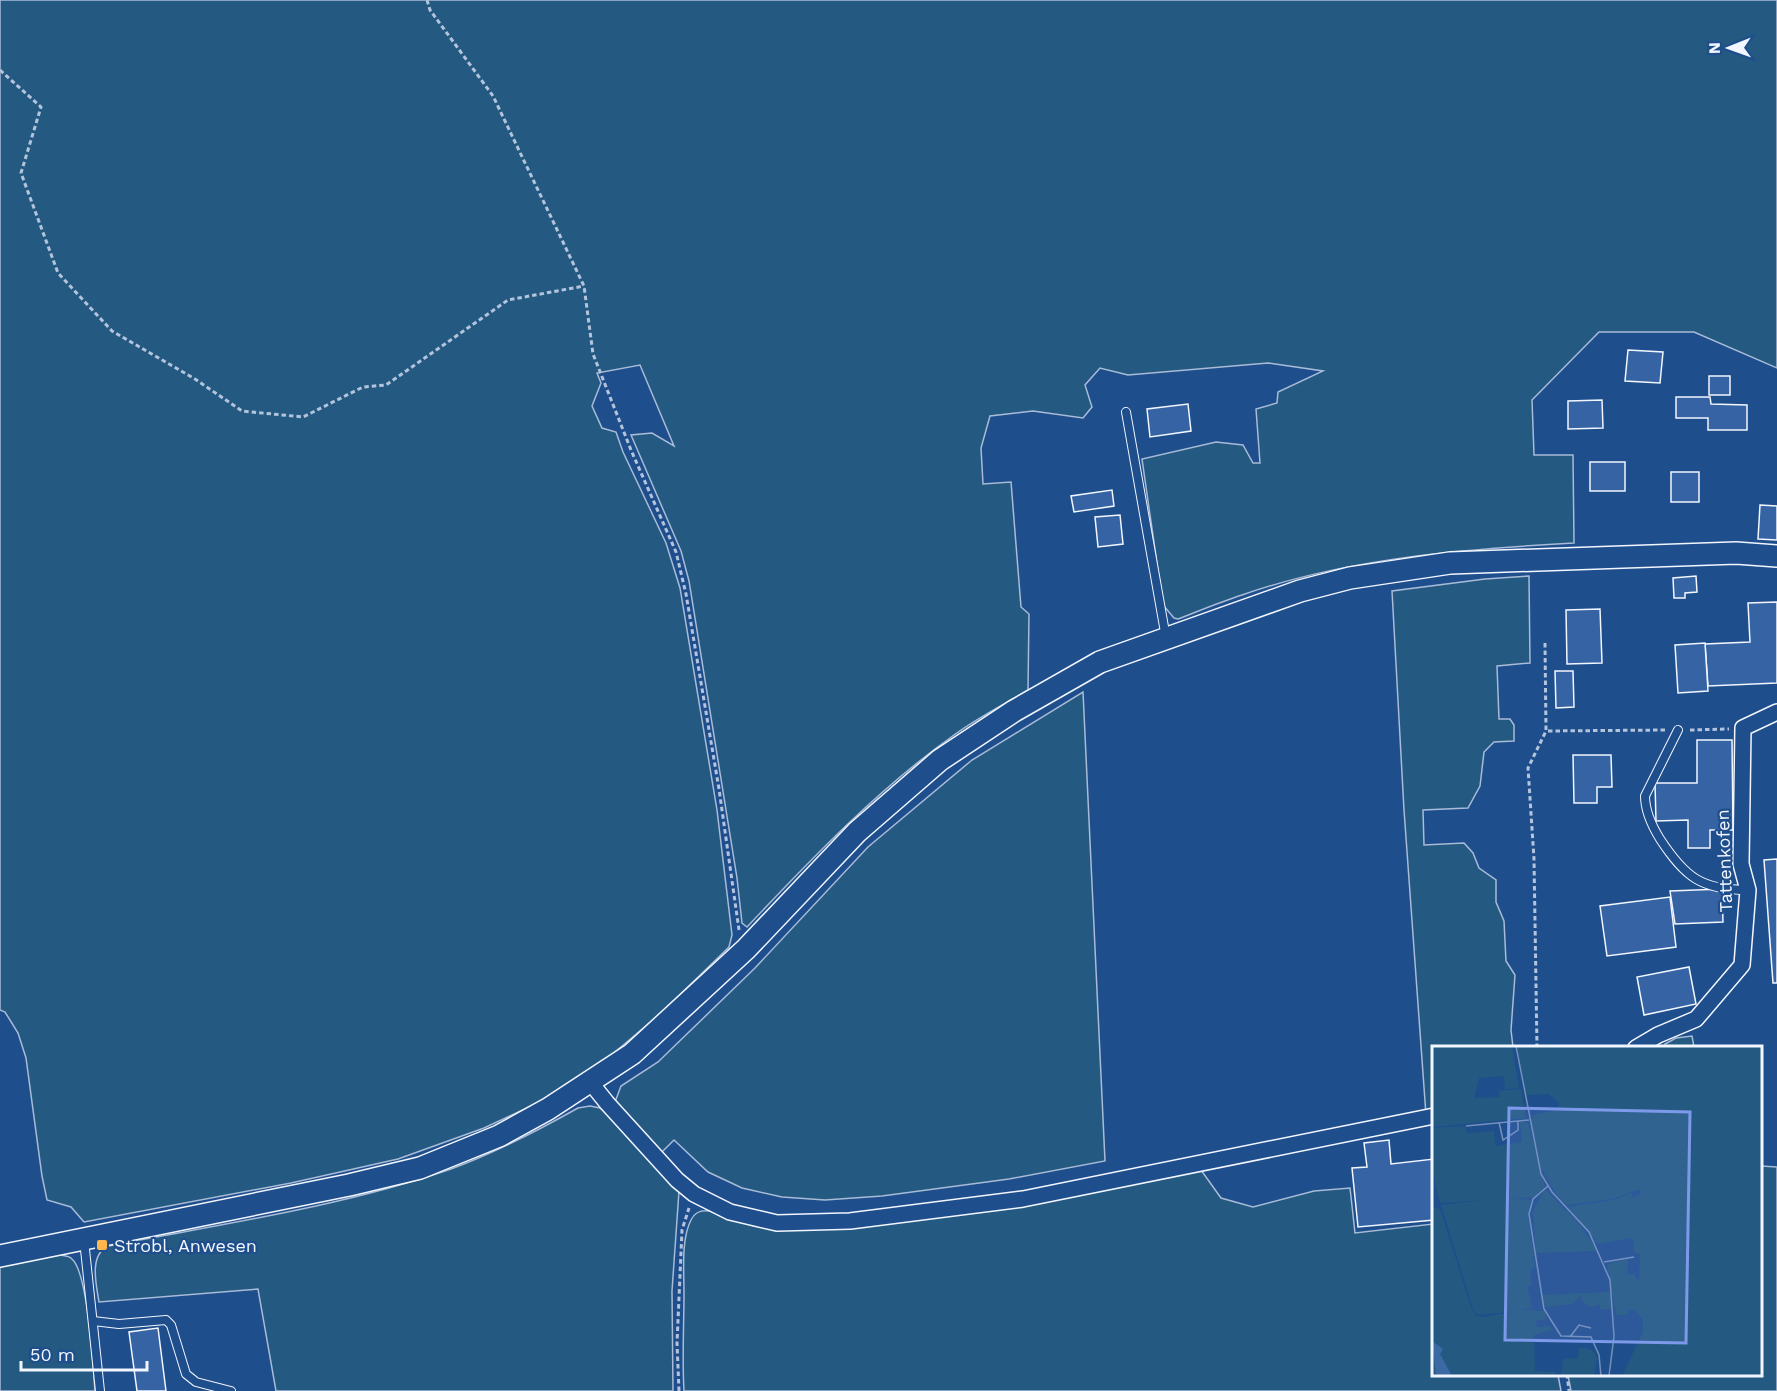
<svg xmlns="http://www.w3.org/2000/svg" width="1777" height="1391" font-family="'Work Sans',sans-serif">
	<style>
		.green { fill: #245a82; stroke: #a8bbd7; stroke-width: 1.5 }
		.building { fill: #3563a3; stroke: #f2f6ff; stroke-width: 1.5 }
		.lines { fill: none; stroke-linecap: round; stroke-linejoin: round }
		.service-casing { stroke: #f2f6ff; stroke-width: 10 }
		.minor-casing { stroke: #f2f6ff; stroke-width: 18 }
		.secondary-casing { stroke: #f2f6ff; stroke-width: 24 }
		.path { stroke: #b3c4dc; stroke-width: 3; stroke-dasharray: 4.5 3; stroke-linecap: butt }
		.service { stroke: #1f4e8c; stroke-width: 8 }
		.minor { stroke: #1f4e8c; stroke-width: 15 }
		.secondary { stroke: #1f4e8c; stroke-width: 21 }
		.poi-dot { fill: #ffb74d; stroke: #1f4e8c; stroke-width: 2 }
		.labels { text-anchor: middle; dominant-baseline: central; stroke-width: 4.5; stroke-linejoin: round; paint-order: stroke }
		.street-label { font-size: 18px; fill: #f2f6ff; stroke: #1f4e8c }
		.poi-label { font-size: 18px; fill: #f2f6ff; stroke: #1f4e8c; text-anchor: start }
		.inset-road { fill: none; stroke: #7391ba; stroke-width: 1.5 }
		.view { fill: #7d9aea; fill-opacity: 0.15; stroke: #7d9aea; stroke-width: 3 }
		.inset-edge { fill: none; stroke: #f2f6ff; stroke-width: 3 }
	</style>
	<rect width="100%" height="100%" fill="#1f4e8c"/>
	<g class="green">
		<path d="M0 0H1777V368L1694 332H1599L1532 400 1534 455H1573L1574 543C1463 549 1348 558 1242 595 1220 602 1199 611 1178 619L1174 618 1163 605 1142 459 1216 442 1243 445 1253 463H1260L1256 409 1277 403 1278 392 1323 371 1268 363 1128 375 1100 368 1085 385 1092 407 1083 418 1033 411 990 416 981 448 983 484 1011 482 1021 607 1029 614 1028 690C1003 705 977 718 954 735 878 789 811 859 747 927L742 923 737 878 689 581 681 551 631 435 652 433 674 446 640 365 597 373 601 383 592 406 602 428 616 432 623 452 666 543 680 588 717 810 732 935 729 947 659 1015 603 1062 546 1099 484 1128 398 1159 291 1183 84 1222 71 1207 47 1200 42 1176 26 1058 18 1033 5 1012 0 1010Z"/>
		<polygon points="1529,576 1530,663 1497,666 1499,719 1510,719 1514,725 1514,741 1494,742 1484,752 1480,786 1468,808 1423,810 1424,845 1464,843 1473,853 1479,868 1496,880 1496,902 1504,921 1506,961 1515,975 1511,1030 1513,1047 1434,1048 1433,1113 1426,1115 1404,810 1392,591 1485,579"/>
		<polygon points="1083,692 1105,1161 1009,1179 882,1196 825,1200 782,1197 742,1188 708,1172 674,1140 661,1153 615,1102 621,1086 658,1062 755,968 868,847 972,760"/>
		<polygon points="1692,1036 1694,1047 1665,1047 1665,1044 1676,1038"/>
		<path d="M590 1106 600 1108 610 1114 679 1191 672 1291 673 1391H276L258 1289 99 1302C96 1284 89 1255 108 1246 222 1224 340 1207 451 1169 495 1153 537 1131 578 1108Z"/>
		<polygon points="1761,1166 1777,1167 1777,1391 1571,1391 1568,1375 1760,1374"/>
		<path d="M1201 1170 1221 1198 1253 1207 1314 1191 1350 1188 1355 1233 1433 1224 1434 1374 1558 1375 1561 1391H684C682 1358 684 1326 684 1293 684 1272 681 1239 691 1220 695 1211 702 1210 710 1211L754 1226 784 1230Z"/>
		<path d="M59 1255C64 1256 68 1255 72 1259 88 1273 93 1366 95 1391H0V1267Z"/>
	</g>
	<g class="building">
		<polygon points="1628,350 1663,352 1660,383 1625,381"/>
		<rect x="1709" y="376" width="21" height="19"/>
		<polygon points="1676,397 1710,397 1711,404 1747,405 1747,430 1708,430 1708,418 1676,418"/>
		<polygon points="1602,400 1603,428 1568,429 1568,401"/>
		<polygon points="1188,404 1191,431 1150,437 1147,409"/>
		<rect x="1590" y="462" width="35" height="29"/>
		<rect x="1671" y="472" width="28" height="30"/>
		<polygon points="1112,490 1114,506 1074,512 1071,496"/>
		<polygon points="1760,505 1777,506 1777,540 1758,539"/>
		<polygon points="1120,515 1123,544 1098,547 1095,517"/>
		<polygon points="1696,576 1697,592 1685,593 1685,598 1674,598 1673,578"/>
		<polygon points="1777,602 1777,683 1708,686 1705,644 1750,642 1748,603"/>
		<polygon points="1600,609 1602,663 1567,664 1566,610"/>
		<polygon points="1705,643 1708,691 1678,693 1675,645"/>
		<polygon points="1555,671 1573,671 1574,707 1556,708"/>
		<polygon points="1697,740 1732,740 1733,830 1710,830 1710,848 1688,848 1688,820 1656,821 1655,783 1697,783"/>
		<polygon points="1573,755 1611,755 1612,787 1597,787 1597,803 1574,803"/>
		<polygon points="1777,859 1777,983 1773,983 1764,860"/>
		<polygon points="1722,889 1723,922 1675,924 1670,891"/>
		<polygon points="1670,897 1676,947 1607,956 1600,906"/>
		<polygon points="1689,967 1696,1004 1644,1015 1637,977"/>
		<polygon points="1389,1140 1391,1164 1434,1159 1434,1220 1358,1227 1352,1168 1367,1167 1364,1143"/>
		<polygon points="158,1328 166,1391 137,1391 129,1332"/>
	</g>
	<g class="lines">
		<defs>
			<g id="service">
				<polyline points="1126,412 1166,638"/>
				<path d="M1678 730 1645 796C1645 812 1652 826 1660 839 1685 877 1701 890 1748 890"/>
				<polyline points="84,1240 100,1391"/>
				<polyline points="93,1321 119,1324 166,1320 171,1325 186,1374 196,1382 231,1391"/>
			</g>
			<g id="minor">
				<polyline points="1636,1048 1658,1035 1696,1019 1742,965 1748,890 1741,864 1743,728 1777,712"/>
				<polyline points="591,1083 607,1103 677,1180 694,1194 730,1212 777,1223 850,1221 1023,1199 1434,1116"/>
			</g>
			<polyline id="secondary" points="0,1256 349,1185 420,1168 499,1136 548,1109 632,1054 746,949 857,832 940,760 1014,711 1100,662 1300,591 1350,578 1450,563 1736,553 1777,556"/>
		</defs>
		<use href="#service" class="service-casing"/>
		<use href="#minor" class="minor-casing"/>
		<use href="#secondary" class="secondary-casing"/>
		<g class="path">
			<polyline points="427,0 430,10 493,96 584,286 593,354 631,450 676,552 686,594 719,789 739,930"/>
			<polyline points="0,70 41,107 21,173 58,273 112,331 195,379 242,411 303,417 363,387 386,385 508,300 584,286"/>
			<polyline points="1545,643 1546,731 1666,730"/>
			<polyline points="1690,730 1729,729"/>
			<polyline points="1537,1048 1534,859 1528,768 1546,731"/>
			<polyline points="1567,1374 1569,1391"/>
			<polyline points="679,1391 677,1343 682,1230 689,1208"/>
		</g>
		<use href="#service" class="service"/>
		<use href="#minor" class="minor"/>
		<use href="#secondary" class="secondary"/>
	</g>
	<rect class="poi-dot" x="96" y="1239" width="12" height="12" rx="3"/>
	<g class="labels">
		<g class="street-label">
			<text transform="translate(1724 861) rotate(-92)">Tattenkofen</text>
		</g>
		<g class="poi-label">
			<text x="114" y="1245">Strobl, Anwesen</text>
		</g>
	</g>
	<g transform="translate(1432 1046)">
		<rect width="330" height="330" fill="#1f4e8c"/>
		<path d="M0 0H80L87 42 73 43 72 30 47 32 42 52 68 51 67 45 89 43 94 72 0 81ZM85 0H330V330H190L211 286V273L202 264H196L195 269H184L175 218 196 213 195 228H202L207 236 208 208 201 206 202 194 198 192 166 198 136 161 181 154 200 147V152L209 148 208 143 180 153 135 159 125 149 109 122 99 74 102 69 126 64 127 57 117 48 94 49ZM88 76 96 77 113 141 102 151 8 157 0 122V82L33 80 35 87 62 85 64 100 90 96ZM113 143 146 177 166 205 104 207 101 165ZM73 152 99 154 96 171 103 219 98 226 100 239 95 240 100 262 90 264 112 265 115 273 104 275 105 281 118 280 119 284 102 289 103 325 123 326V330H0V161L8 163 40 264 45 270 52 271 86 265 48 269 42 266 9 159ZM178 246 180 263H168V259L158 261 150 255 149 249 140 258 113 261 110 249ZM147 301 160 304 165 312 162 330H129L131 313 146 312Z" fill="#245a82"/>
		<path d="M0 295 11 303 8 308 20 330H4Z" fill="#3b69a3"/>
		<path class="inset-road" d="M84 0 109 128 120 146 157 186 178 234 182 290 177 330M67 76 71 94 86 84V75M34 80 97 74M116 140 101 153 97 168 112 263 129 290 159 291 167 309 169 330M172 216 202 211M138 291 147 279 159 282"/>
		<path class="view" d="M77 62 258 66 254 297 73 294Z"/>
		<rect width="330" height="330" class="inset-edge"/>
	</g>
	<g transform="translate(1729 48) rotate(269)" stroke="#1f4e8c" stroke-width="4.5" paint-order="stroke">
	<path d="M0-4.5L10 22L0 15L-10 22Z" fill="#f2f6ff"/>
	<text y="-9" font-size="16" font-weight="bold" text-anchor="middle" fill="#f2f6ff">N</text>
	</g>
	<path d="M21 1361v9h126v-9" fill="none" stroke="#f2f6ff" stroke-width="3"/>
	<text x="30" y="1361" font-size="18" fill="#f2f6ff" stroke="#1f4e8c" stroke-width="4.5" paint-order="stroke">50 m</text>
</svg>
